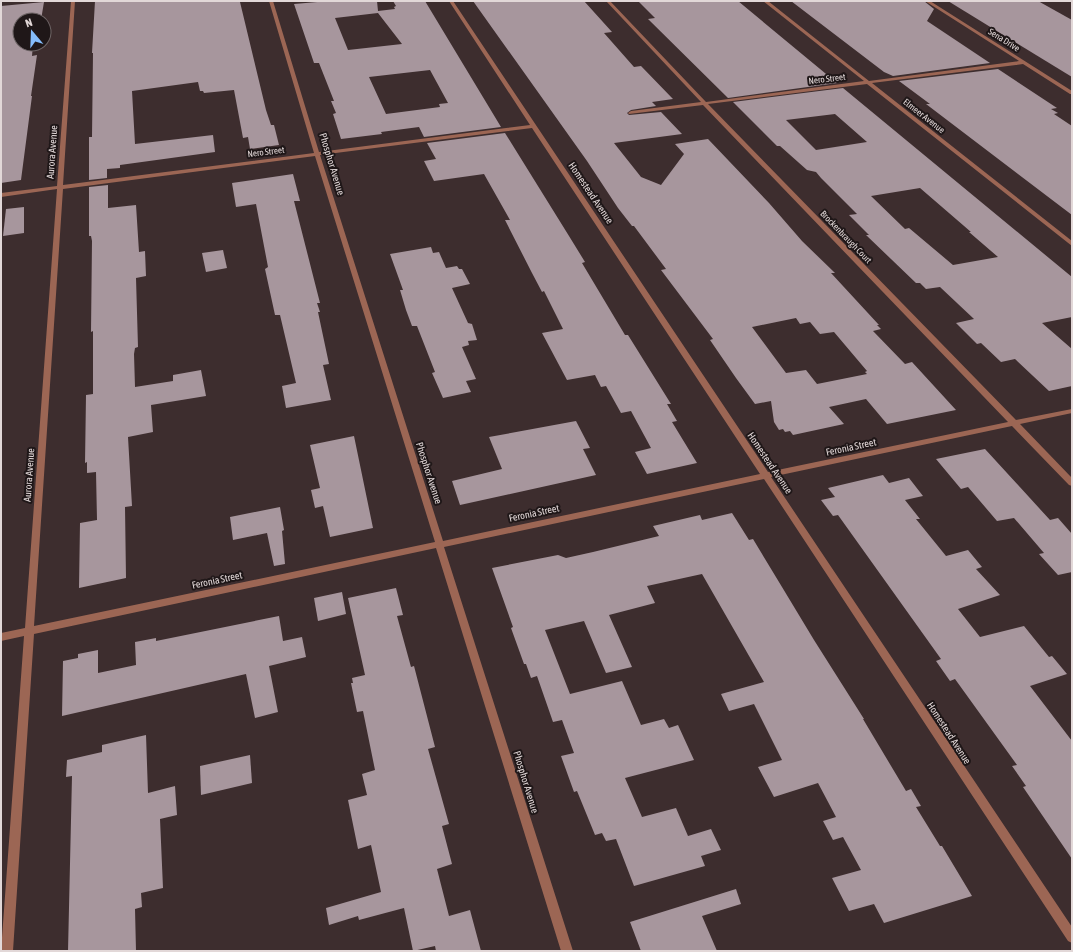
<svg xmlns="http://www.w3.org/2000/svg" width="1073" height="952" font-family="'Asap Condensed',sans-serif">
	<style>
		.building { fill: #a7969d; fill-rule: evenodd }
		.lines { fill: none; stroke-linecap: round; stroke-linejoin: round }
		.street { fill: #9c6654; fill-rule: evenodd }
		.labels { text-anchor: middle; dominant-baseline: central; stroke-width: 4; stroke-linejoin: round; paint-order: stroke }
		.far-street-label { font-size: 9px; fill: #e2d8d8; stroke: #1f1718 }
		.street-label { font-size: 10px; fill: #e2d8d8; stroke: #1f1718 }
	</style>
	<rect width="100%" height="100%" fill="#3d2d2e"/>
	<g class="building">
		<polygon points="95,1 238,1 240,2 266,110 271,125 274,125 279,145 250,149 248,137 243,138 234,90 204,93 203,91 200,91 198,82 132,91 135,144 213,135 215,152 120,165 120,168 107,169 107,178 89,180 89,137 92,137 93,53 92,53"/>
		<path d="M329 1H377L378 11 395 9 394 7 396 6 393 1H425L501 127 424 137 419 127 381 132 382 134 341 139 333 114 336 113 331 101H334L319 63H314L294 4ZM378 13 402 44 348 50 335 18ZM430 70 448 103 439 104 440 107 386 114 369 77Z"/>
		<path d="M473 1H584L612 32 604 33 634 67 641 66 673 99 652 102 656 106 631 110 627 113 629 115 661 112 682 134 614 143 641 177 661 185 684 154 675 144 708 139 769 203 802 241 835 273H831L879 325H877L881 329 873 331 905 364 912 362 956 410 887 424 866 399 829 407 844 424 793 435 790 431 785 432 783 429 779 430 774 422 771 401 755 404 736 378 710 340 713 339 661 270 666 269 634 226H632L618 208 587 161ZM796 318 800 324 810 322 820 334 834 332 867 371 865 372 867 374 817 384 806 370 786 373 752 327Z"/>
		<polygon points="638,1 738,1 837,83 728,98 648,19 655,18"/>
		<polygon points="791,1 924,1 934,9 927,21 990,63 893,76 884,72"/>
		<polygon points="948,1 1038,1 1072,20 1072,77"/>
		<polygon points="44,2 41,20 20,20 20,44 33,44 32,56 37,55 31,96 32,96 21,180 1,183 1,6"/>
		<polygon points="998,69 1057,108 1051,109 1058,113 1054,114 1072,126 1072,215 926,104 930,104 899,81"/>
		<path d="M843 88 1072 277V317L1042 323 1072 349V386L1049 391 1015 359 1001 362 981 343 977 344 956 323 974 319 940 287 926 289 920 283H916L866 235H869L849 215 857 214 821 178 816 172 807 170 780 146H777L733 102ZM835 114 867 142 816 150 786 120ZM920 188 971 232H969L998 257 953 265 909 228 905 229 871 196Z"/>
		<polygon points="505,133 569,236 585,262 582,263 625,335 628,335 671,404 667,404 677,421 672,422 697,463 647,474 635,452 651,448 631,411 621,413 606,386 601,387 595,375 567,380 542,333 563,329 544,291 542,292 532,273 505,220 510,220 484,174 434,181 424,161 436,159 427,143"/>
		<polygon points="293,174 300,201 294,201 320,303 317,303 320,312 318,312 329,364 323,365 331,400 286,408 282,386 296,383 280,315 275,315 265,269 268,267 256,204 236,207 232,183"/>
		<polygon points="108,185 108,208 136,205 139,252 145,251 146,276 136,278 138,347 135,348 134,354 135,387 173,381 173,375 201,370 206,396 151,405 153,432 128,437 132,506 125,507 126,578 79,588 80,523 97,520 96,472 87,473 87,462 85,463 86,395 93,394 93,331 91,332 92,241 91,236 89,236 89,187"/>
		<polygon points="24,207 24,233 3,236 6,209"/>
		<polygon points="431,247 433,253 439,252 446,268 457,266 459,269 462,269 470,284 452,288 468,323 472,324 477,340 468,341 469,345 462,347 476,379 466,381 471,392 443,398 432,373 435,372 417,326 412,326 406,310 400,290 403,290 390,254"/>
		<polygon points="223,250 227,268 206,272 202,253"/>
		<polygon points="576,421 590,448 583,449 596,475 460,505 452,481 502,469 489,437"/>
		<polygon points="354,436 373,528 330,537 323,506 315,508 311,490 320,488 310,445"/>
		<polygon points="985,449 1050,520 1058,518 1072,534 1072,572 1058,575 1039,554 1044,553 1014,518 997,521 968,487 961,489 936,459"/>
		<polygon points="883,475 889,483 909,478 923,496 905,500 920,519 916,519 946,556 968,550 982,567 976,569 1000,595 958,609 980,637 1024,626 1049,657 1052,656 1067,674 1030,686 1072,741 1072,859 1023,787 1026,786 1012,766 1017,765 955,679 950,681 936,661 941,659 838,515 833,516 821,500 835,497 828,488"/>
		<polygon points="280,507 284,530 282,531 285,564 274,566 267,533 233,540 230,517"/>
		<polygon points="732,513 749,540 753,539 782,587 814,640 864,719 863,719 906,791 911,789 921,806 916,807 940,846 942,846 972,896 884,923 874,904 849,911 832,878 861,870 843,837 833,840 823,821 836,817 818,783 774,797 758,767 782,760 754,704 729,711 721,694 764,682 702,574 647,586 655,603 609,615 632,667 606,673 584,621 545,630 570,694 622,681 641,725 664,719 669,728 678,725 694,760 625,778 642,817 676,808 688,836 711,829 721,850 701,856 705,866 634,886 616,839 606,841 602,833 595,835 577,791 574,792 561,756 574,753 562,720 553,722 537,676 531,678 526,664 524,664 511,628 513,627 492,568 558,555 566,558 593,552 659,536 653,526 700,515 702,520"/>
		<polygon points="396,588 403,615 397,616 411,667 414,666 435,747 428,749 449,824 442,826 452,864 437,869 449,916 470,910 481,951 436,951 435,946 413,951 404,908 359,920 358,916 329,925 326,908 381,892 371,845 358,849 348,800 367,795 362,774 375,770 363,711 357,712 351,683 353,683 352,678 365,675 348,598"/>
		<polygon points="342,592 346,614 318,621 314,598"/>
		<polygon points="279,616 283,641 302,637 306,657 269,666 278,712 255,718 246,674 62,716 63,661 78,658 78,654 98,650 98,673 136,665 135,642 156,638 156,641"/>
		<polygon points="146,735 148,793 175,786 177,815 160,819 163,888 141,893 142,907 135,909 136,951 68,951 72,776 66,777 67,760 102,752 102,745"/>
		<polygon points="250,755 252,783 201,795 200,766"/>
		<polygon points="736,889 741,904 702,916 717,951 641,951 630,922"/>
	</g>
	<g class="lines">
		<path class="street" d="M71 1H75L63 185 314 153 269 1H273L319 152 530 125 449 1H453L768 472 1008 422 703 105 629 114 628 113 631 111 701 102 606 1H610L706 102 864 81 763 1H768L869 81 1019 61 925 1H930L1072 91V94H1070L1023 64 872 83 1072 241V246L867 84 708 104 1016 420 1072 409V413L1020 424 1072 478V486L1069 485 1012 426 771 477 1072 927V943L1068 941 764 479 444 547 573 951H561L436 548 34 634 13 951H1L24 636 1 641V633L25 628 57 189 1 197V193L57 186ZM532 128 760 474 443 541 320 155ZM315 156 435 542 34 626 63 189Z"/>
	</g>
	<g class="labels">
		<g class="far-street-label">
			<text transform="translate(1004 40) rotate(32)">Sena Drive</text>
			<text transform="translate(827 79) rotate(-7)">Nero Street</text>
			<text transform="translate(924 116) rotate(38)">Elmeer Avenue</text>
			<text transform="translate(266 152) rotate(-7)">Nero Street</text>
			<text transform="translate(846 237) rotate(46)">Brockenbraugh Court</text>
		</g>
		<g class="street-label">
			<text transform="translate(52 152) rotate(-86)">Aurora Avenue</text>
			<text transform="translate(332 164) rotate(73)">Phosphor Avenue</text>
			<text transform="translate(591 193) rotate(56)">Homestead Avenue</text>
			<text transform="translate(851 447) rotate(-12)">Feronia Street</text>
			<text transform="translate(770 463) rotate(56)">Homestead Avenue</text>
			<text transform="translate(429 473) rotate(72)">Phosphor Avenue</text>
			<text transform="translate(29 475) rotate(-86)">Aurora Avenue</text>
			<text transform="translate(534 513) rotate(-12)">Feronia Street</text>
			<text transform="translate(217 580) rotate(-12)">Feronia Street</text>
			<text transform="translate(949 733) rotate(57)">Homestead Avenue</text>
			<text transform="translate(526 782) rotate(73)">Phosphor Avenue</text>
		</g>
	</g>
	<rect width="1073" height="952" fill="none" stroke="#e2d8d8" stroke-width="4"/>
	<g transform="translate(32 32) rotate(341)"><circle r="19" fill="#1f1718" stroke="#6d6465"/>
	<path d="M0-3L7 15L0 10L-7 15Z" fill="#84bcfb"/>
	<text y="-6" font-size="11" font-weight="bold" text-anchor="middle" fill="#e2d8d8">N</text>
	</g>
</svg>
